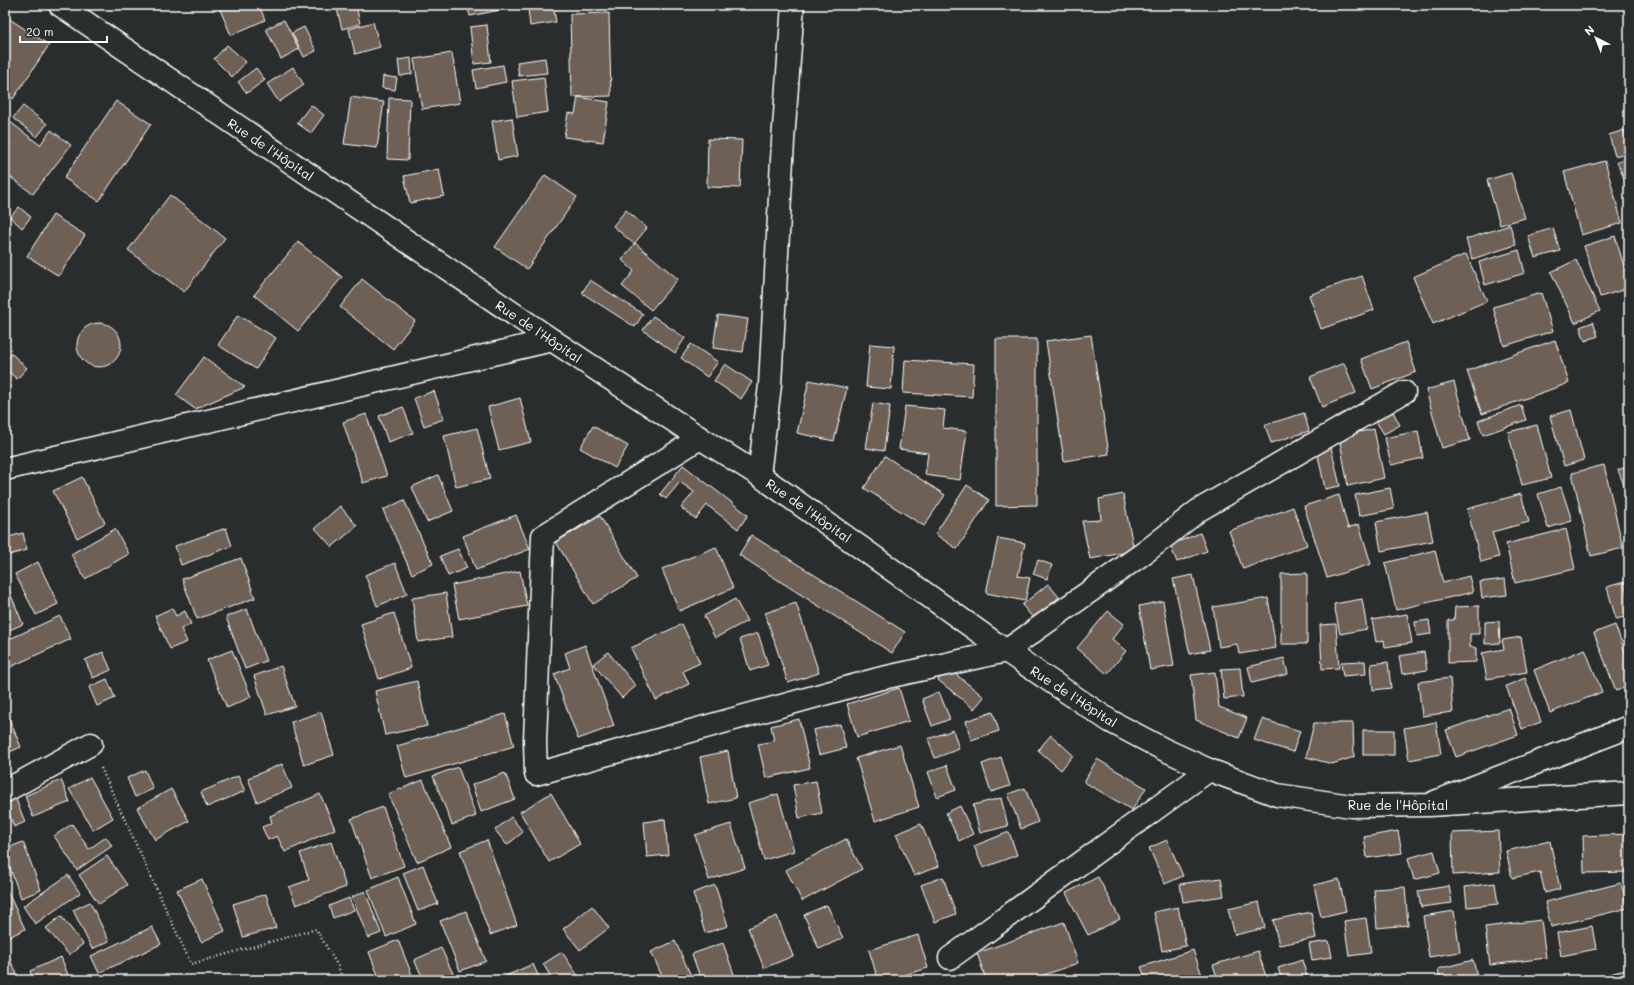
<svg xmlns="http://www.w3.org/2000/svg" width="1634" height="985" font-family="Mali,sans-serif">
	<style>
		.building { fill: #6e6154; stroke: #fff }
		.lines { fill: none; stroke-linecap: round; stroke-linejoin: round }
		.minor-casing { stroke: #fff; stroke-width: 25 }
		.major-casing { stroke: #fff; stroke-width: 25 }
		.path { stroke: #fff; stroke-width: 2.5; stroke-dasharray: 1 3; stroke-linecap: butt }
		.minor { stroke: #2a2d2e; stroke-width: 22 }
		.major { stroke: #2a2d2e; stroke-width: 22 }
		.labels { text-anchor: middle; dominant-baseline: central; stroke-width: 3; stroke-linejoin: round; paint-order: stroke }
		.street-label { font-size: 13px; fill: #fff; stroke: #2a2d2e }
	</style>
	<rect width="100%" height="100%" fill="#2a2d2e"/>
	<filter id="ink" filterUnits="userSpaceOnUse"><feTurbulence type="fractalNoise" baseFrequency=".025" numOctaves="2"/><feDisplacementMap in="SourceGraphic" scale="8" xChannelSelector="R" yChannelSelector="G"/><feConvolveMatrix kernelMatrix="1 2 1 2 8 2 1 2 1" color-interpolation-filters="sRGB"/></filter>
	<g filter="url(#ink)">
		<g class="building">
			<polygon points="218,5 259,5 265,20 231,35"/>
			<polygon points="336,5 356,5 360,24 342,29"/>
			<polygon points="467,5 525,5 470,16"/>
			<polygon points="553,5 556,22 530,26 528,9"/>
			<polygon points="609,13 611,96 572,97 570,14"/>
			<polygon points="8,18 49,45 13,99 5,93 5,23"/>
			<polygon points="284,20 299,49 281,59 266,29"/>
			<polygon points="373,22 380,47 355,54 349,29"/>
			<polygon points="487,25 491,62 474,64 470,27"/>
			<polygon points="304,27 316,51 304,57 292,33"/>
			<polygon points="227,45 246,62 232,77 214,59"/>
			<polygon points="452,53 460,103 422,109 414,59"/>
			<polygon points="411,58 412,74 400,76 398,60"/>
			<polygon points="545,58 547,73 519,76 517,62"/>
			<polygon points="503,65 506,82 476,88 473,70"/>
			<polygon points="293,67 304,85 279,102 267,84"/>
			<polygon points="256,68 265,80 247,93 238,82"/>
			<polygon points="383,76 397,78 395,90 382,88"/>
			<polygon points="544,77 548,112 517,117 512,81"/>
			<polygon points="351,97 384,102 377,148 344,144"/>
			<polygon points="578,97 609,102 603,142 564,137 568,113 575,114"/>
			<polygon points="389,98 410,99 408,160 387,159"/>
			<polygon points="116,101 151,124 99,201 64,178"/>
			<polygon points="311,105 324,115 311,133 297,123"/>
			<polygon points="23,106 47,124 37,137 13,118"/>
			<polygon points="512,118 518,156 498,160 492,121"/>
			<polygon points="9,121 40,145 51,130 71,145 33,194 5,173 5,151 11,144 5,140 5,127"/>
			<polygon points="1624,130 1629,145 1629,152 1615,156 1609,135"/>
			<polygon points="708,139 742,140 740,188 707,187"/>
			<polygon points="1629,157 1629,190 1617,162"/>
			<polygon points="1605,161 1622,223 1581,235 1564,172"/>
			<polygon points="439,169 444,196 410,203 404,176"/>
			<polygon points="1511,173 1525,218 1500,225 1487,180"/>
			<polygon points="545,175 577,197 527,269 495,247"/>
			<polygon points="170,195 225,238 184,292 128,250"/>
			<polygon points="19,207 31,217 22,228 10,217"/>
			<polygon points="626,210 647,228 634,244 613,226"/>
			<polygon points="53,215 85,235 59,276 27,256"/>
			<polygon points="1510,225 1516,245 1472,259 1466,239"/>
			<polygon points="1553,228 1560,251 1535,258 1528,236"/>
			<polygon points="1615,236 1629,283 1629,288 1600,297 1584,246"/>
			<polygon points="298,242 342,277 298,331 254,295"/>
			<polygon points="635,243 678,279 651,310 622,286 634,271 622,260"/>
			<polygon points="1519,250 1525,273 1485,285 1479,262"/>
			<polygon points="1466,254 1487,301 1433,324 1413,277"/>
			<polygon points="1576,260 1600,311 1575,323 1551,272"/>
			<polygon points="1362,276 1374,310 1321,329 1309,295"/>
			<polygon points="362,279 415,321 393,349 340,307"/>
			<polygon points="590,280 643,314 635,327 582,293"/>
			<polygon points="1541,293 1553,331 1504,346 1493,307"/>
			<polygon points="238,315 276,338 256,369 218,345"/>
			<polygon points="718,315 748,319 743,352 713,348"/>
			<polygon points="653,316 685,338 675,353 643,330"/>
			<polygon points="1593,322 1598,336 1585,341 1580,327"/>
			<circle cx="99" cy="345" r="22"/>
			<polygon points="1091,335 1109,454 1064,461 1046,341"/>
			<polygon points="996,339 1037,339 1037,505 996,506"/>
			<polygon points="1555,340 1569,383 1482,414 1467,371"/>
			<polygon points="1406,342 1416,372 1372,389 1361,359"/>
			<polygon points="691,344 718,362 707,377 681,358"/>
			<polygon points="870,344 894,346 891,389 866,387"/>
			<polygon points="12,354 27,368 17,379 5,369 5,362"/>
			<polygon points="204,357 245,387 195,409 176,395"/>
			<polygon points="905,360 974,364 972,397 903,393"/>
			<polygon points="1344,363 1356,393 1322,407 1310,377"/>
			<polygon points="725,364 752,382 741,399 714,381"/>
			<polygon points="809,380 847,388 834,441 797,433"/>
			<polygon points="1454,382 1470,440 1442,448 1426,390"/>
			<polygon points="434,391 444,419 424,426 414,398"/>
			<polygon points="520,398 531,442 499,450 488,407"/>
			<polygon points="873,403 890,406 884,451 866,448"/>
			<polygon points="1521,405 1526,420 1483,435 1478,421"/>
			<polygon points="905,406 945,410 943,428 967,431 960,480 925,475 928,453 899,449"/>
			<polygon points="403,407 413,433 388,442 379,416"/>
			<polygon points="1392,410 1400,425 1384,434 1375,420"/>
			<polygon points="1571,410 1584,460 1564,466 1550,416"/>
			<polygon points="1304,413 1309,431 1271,443 1265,425"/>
			<polygon points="366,414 387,476 363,483 343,422"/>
			<polygon points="1537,425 1551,478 1522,485 1508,432"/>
			<polygon points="593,426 628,446 615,468 580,448"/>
			<polygon points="477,428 490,479 456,487 444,436"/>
			<polygon points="1374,429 1384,478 1348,486 1339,436"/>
			<polygon points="1418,431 1423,458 1391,465 1385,438"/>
			<polygon points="1331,447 1340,486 1325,489 1317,451"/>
			<polygon points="885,456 945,495 924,526 864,488"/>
			<polygon points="683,465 748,515 738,529 707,505 696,519 681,508 694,492 680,482 666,499 660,494"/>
			<polygon points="1604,465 1623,548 1591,556 1572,473"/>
			<polygon points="1629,466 1629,498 1618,470"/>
			<polygon points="438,475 453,511 427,522 412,487"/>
			<polygon points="82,477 105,523 77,538 53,491"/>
			<polygon points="967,485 989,500 957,549 935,534"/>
			<polygon points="1561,487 1572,521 1548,528 1538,494"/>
			<polygon points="1390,488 1394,509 1359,516 1355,495"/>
			<polygon points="1123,494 1134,551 1090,559 1082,521 1101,520 1099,499"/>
			<polygon points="1521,494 1529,522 1492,532 1499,557 1481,562 1467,509"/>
			<polygon points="1339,495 1348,528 1359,524 1371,564 1327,578 1304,506"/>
			<polygon points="404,500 433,564 412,574 383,510"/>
			<polygon points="340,506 357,526 332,547 315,528"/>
			<polygon points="1293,507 1307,545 1243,569 1229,531"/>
			<polygon points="1427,512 1433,541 1381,551 1376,522"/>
			<polygon points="516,515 530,549 476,570 463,536"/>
			<polygon points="600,516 637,578 593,604 556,542"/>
			<polygon points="226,528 232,546 181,565 175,546"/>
			<polygon points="115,529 129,554 85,579 71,554"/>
			<polygon points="1566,529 1575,569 1515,583 1506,544"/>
			<polygon points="23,533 27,550 5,556 5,538"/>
			<polygon points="1200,533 1207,551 1177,562 1170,545"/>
			<polygon points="751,535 905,632 892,653 739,555"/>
			<polygon points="998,538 1025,543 1018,576 1030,578 1025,601 986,593"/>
			<polygon points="716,547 733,588 679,611 662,569"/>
			<polygon points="458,549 467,568 448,576 440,556"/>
			<polygon points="1435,550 1443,583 1469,576 1473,592 1396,610 1385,563"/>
			<polygon points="241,558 255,598 197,619 182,579"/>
			<polygon points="1038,560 1052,565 1047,579 1033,574"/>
			<polygon points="38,562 58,604 36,615 15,574"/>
			<polygon points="395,563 407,594 377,606 365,575"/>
			<polygon points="520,571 527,606 459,619 452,585"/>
			<polygon points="1307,573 1307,644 1281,644 1281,574"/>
			<polygon points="1193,575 1210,650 1190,654 1173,579"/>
			<polygon points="1505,579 1507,595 1482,598 1480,582"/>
			<polygon points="5,581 23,624 5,632"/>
			<polygon points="1624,582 1629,601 1629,616 1616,619 1607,587"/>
			<polygon points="1048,584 1059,597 1034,619 1022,605"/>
			<polygon points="446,593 452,637 418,642 412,598"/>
			<polygon points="1268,598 1276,648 1239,654 1237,644 1219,647 1213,607"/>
			<polygon points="735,599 747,621 715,638 704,616"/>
			<polygon points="1362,599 1367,629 1340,634 1334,604"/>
			<polygon points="1163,601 1174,666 1150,670 1139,606"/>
			<polygon points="796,603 819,673 788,683 765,613"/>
			<polygon points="1479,606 1479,634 1470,634 1470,647 1476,648 1476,662 1448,663 1448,620 1454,620 1455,607"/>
			<polygon points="172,608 176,616 185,611 191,624 181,629 187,642 170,649 155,616"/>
			<polygon points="247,609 266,661 245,669 226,617"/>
			<polygon points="1108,611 1124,624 1112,639 1126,651 1107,674 1077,648"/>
			<polygon points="394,613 411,668 379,679 361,624"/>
			<polygon points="1407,614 1412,643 1385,647 1384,640 1376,642 1372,620"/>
			<polygon points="60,616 71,639 6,669 5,641"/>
			<polygon points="1429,620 1431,634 1417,636 1415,622"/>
			<polygon points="1499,621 1500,643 1485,644 1485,622"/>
			<polygon points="682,624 700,663 683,671 689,684 656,700 631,648"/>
			<polygon points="1336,624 1339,668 1322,669 1320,625"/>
			<polygon points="1615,625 1629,662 1629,686 1616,691 1594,633"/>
			<polygon points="758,633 768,665 750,671 740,639"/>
			<polygon points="1521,637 1527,672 1487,679 1482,653 1504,649 1502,640"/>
			<polygon points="585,645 614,726 578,739 554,674 570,668 565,653"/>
			<polygon points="1585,649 1602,692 1550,713 1534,670"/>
			<polygon points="232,650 251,697 227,708 207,660"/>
			<polygon points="103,652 111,670 93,678 85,660"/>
			<polygon points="608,652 636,686 622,698 593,664"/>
			<polygon points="1424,652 1427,670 1402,674 1399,656"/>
			<polygon points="1284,658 1288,674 1252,683 1248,667"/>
			<polygon points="1365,661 1366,674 1343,676 1341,662"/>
			<polygon points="1388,662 1391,688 1373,690 1371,664"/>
			<polygon points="281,666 295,706 267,715 254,676"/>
			<polygon points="948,668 984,697 974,709 938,680"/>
			<polygon points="1240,668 1243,697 1224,699 1221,669"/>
			<polygon points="1215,672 1219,707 1247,718 1239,738 1196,720 1191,675"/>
			<polygon points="1450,678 1453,712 1422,716 1418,682"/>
			<polygon points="1525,678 1541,722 1522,729 1506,686"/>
			<polygon points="107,679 115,698 97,706 89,687"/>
			<polygon points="417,681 427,726 385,735 375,691"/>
			<polygon points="899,688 909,721 857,737 847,704"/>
			<polygon points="939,692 950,719 932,726 922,699"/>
			<polygon points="1509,708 1518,735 1456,757 1446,730"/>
			<polygon points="5,709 21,747 5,754"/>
			<polygon points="321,712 334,755 304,765 291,722"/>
			<polygon points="993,712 999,731 971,740 966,721"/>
			<polygon points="505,714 514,746 406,778 397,746"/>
			<polygon points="799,719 810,768 766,778 758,744 774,741 771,726"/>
			<polygon points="1262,719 1300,731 1293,752 1254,740"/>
			<polygon points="1436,722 1441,754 1409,760 1404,728"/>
			<polygon points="1314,723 1353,723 1354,757 1332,764 1306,757"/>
			<polygon points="840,724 846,748 819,755 813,730"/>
			<polygon points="953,730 959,749 935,758 928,739"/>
			<rect x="1363" y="730" width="31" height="25"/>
			<polygon points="1051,735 1073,755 1061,770 1038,750"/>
			<polygon points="900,745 919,807 875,821 856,758"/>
			<polygon points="728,751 736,798 709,804 700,757"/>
			<polygon points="1001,757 1010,786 991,792 982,764"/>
			<polygon points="1097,759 1146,788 1132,810 1084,782"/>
			<polygon points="282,764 292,788 257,802 248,778"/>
			<polygon points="947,765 956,790 937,797 928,772"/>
			<polygon points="458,767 476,816 452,825 433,776"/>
			<polygon points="145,770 153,789 135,797 127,778"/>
			<polygon points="505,773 515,799 481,812 472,785"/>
			<polygon points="238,776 245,791 207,807 201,792"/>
			<polygon points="90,777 113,818 93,830 69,789"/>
			<polygon points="61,780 70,802 33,817 25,796"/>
			<polygon points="423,780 451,847 417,862 388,794"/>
			<polygon points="816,781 822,813 799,818 793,785"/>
			<polygon points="1025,788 1038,822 1021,829 1008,794"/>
			<polygon points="171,789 189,821 155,840 137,808"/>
			<polygon points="551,793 580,844 549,862 520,812"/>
			<polygon points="320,794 335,829 285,852 277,836 268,840 262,827 272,823 270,816"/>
			<polygon points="778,794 794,851 764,860 748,803"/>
			<polygon points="15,797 25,822 14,827 5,802"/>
			<polygon points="1001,798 1008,826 980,833 973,805"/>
			<polygon points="960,806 973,834 959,841 946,813"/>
			<polygon points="383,807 404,866 372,878 351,819"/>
			<polygon points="511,817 523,832 507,845 495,830"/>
			<polygon points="665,819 668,855 647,857 644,822"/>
			<polygon points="72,824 89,849 106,837 112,846 77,870 54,836"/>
			<polygon points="731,824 745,868 709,880 695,835"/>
			<polygon points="921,824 939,866 914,876 896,834"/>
			<polygon points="1398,831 1402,853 1367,858 1364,837"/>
			<polygon points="1498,831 1500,872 1453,875 1452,833"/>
			<polygon points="1009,832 1017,855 983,868 974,846"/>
			<polygon points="1629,834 1629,872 1584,873 1583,836"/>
			<polygon points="846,839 862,869 802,901 786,870"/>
			<polygon points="487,840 517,925 490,935 460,851"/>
			<polygon points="1167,840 1183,876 1165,884 1149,848"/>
			<polygon points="1550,841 1560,889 1545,893 1540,872 1512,878 1506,851"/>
			<polygon points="23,842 41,890 21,898 5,855 5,849"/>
			<polygon points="331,842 346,887 296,905 289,887 309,880 300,853"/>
			<polygon points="1434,851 1440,873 1414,880 1408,858"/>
			<polygon points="107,856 127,885 99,904 79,875"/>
			<polygon points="423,865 438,904 418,911 403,873"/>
			<polygon points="68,875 80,893 35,924 23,906"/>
			<polygon points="398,877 416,924 386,937 368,890"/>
			<polygon points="943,877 956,914 935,922 921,885"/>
			<polygon points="1098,877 1120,919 1088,935 1066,893"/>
			<polygon points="1221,878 1224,896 1183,902 1180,884"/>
			<polygon points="202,879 225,931 201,942 177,890"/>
			<polygon points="1339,879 1346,911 1321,917 1314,885"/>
			<polygon points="1495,883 1498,904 1467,907 1465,887"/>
			<polygon points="1621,883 1628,908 1551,927 1545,902"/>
			<polygon points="715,885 728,926 705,933 693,893"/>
			<polygon points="5,886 25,929 5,939"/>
			<polygon points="1449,886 1452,903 1421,907 1418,891"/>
			<polygon points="1405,887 1408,925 1377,928 1374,889"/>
			<polygon points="365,891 381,933 368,938 352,897"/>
			<polygon points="266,894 276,928 243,937 233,904"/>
			<polygon points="349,898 354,910 333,918 329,906"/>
			<polygon points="90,902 109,941 92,949 73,910"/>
			<polygon points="1259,902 1265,928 1235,935 1228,909"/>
			<polygon points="827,905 843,938 819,949 804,915"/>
			<polygon points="592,906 609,928 580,950 563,929"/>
			<polygon points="1178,907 1186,946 1162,951 1154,912"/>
			<polygon points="466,911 486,961 460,971 440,921"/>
			<polygon points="1454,911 1460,952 1429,957 1423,916"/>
			<polygon points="1311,912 1316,938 1279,945 1273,920"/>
			<polygon points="61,916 83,944 69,955 46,928"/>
			<polygon points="777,916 793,956 764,968 748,928"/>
			<polygon points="1366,918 1371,953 1349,956 1344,921"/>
			<polygon points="1541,920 1546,958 1490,965 1485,927"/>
			<polygon points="1064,922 1078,963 1030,980 986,980 977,953"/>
			<polygon points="1592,926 1596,949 1561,956 1557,933"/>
			<polygon points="152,927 161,944 99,973 91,956"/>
			<polygon points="918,935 928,968 888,980 878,980 869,950"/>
			<polygon points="398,940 414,980 367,980 378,975 369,952"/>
			<polygon points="675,941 693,980 664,980 651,952"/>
			<polygon points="1329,941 1332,957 1312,960 1309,944"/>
			<polygon points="723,943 736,980 701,980 692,954"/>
			<polygon points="441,948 456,980 424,980 414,960"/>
			<polygon points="5,950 20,980 5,980"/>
			<polygon points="1193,950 1203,978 1197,980 1146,980 1141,967"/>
			<polygon points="1258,951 1267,980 1218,980 1213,965"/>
			<polygon points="562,952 580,979 578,980 553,980 543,964"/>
			<polygon points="61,957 68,975 55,980 33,980 30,971"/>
			<polygon points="1302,960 1308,980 1282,980 1278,968"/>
			<polygon points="1473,960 1478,980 1440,980 1438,969"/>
			<polygon points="533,964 540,980 500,980 499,979"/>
			<polygon points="1629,969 1629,980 1603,980 1602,976"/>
			<polygon points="811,973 813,980 792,980"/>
			<polygon points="1077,975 1079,980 1063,980"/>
			<polygon points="1590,975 1591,980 1571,980"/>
		</g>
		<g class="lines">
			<defs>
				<g id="minor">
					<polyline points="700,438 543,536 535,741 536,774 878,679 1006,651 1148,550 1199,510 1404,392"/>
					<polyline points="5,469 552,340"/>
					<polyline points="759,475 770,385 783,141 793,5"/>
					<polyline points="5,791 91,744"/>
					<polyline points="1435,802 1629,727"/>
					<polyline points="950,958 1209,770"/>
				</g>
				<polyline id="major" points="60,5 552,340 700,438 759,475 1006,651 1110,721 1163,749 1209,770 1277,795 1351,806 1429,805 1629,793"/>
			</defs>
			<use href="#minor" class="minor-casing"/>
			<use href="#major" class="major-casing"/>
			<polyline class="path" points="101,768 191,964 316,929 339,968 342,980"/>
			<use href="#minor" class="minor"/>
			<use href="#major" class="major"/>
		</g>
	</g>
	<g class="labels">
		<g class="street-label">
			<text transform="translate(271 149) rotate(34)">Rue de l'Hôpital</text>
			<text transform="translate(539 331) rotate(34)">Rue de l'Hôpital</text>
			<text transform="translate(809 510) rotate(35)">Rue de l'Hôpital</text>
			<text transform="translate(1074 696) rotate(33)">Rue de l'Hôpital</text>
			<text x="1398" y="804">Rue de l'Hôpital</text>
		</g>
	</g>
	<rect width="1634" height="985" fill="none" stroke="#2a2d2e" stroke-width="20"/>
	<rect x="10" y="10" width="1614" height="965" fill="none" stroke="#fff" stroke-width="1.5" filter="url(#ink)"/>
	<g transform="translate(1596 38) rotate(318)" stroke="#2a2d2e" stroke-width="3" paint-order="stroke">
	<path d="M0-3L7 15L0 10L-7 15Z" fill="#ffffff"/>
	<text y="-6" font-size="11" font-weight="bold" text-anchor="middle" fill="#ffffff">N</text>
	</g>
	<path d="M20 36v6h87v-6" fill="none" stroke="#ffffff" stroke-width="2"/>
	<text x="26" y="36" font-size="12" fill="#ffffff" stroke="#2a2d2e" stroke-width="3" paint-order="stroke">20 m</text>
</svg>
